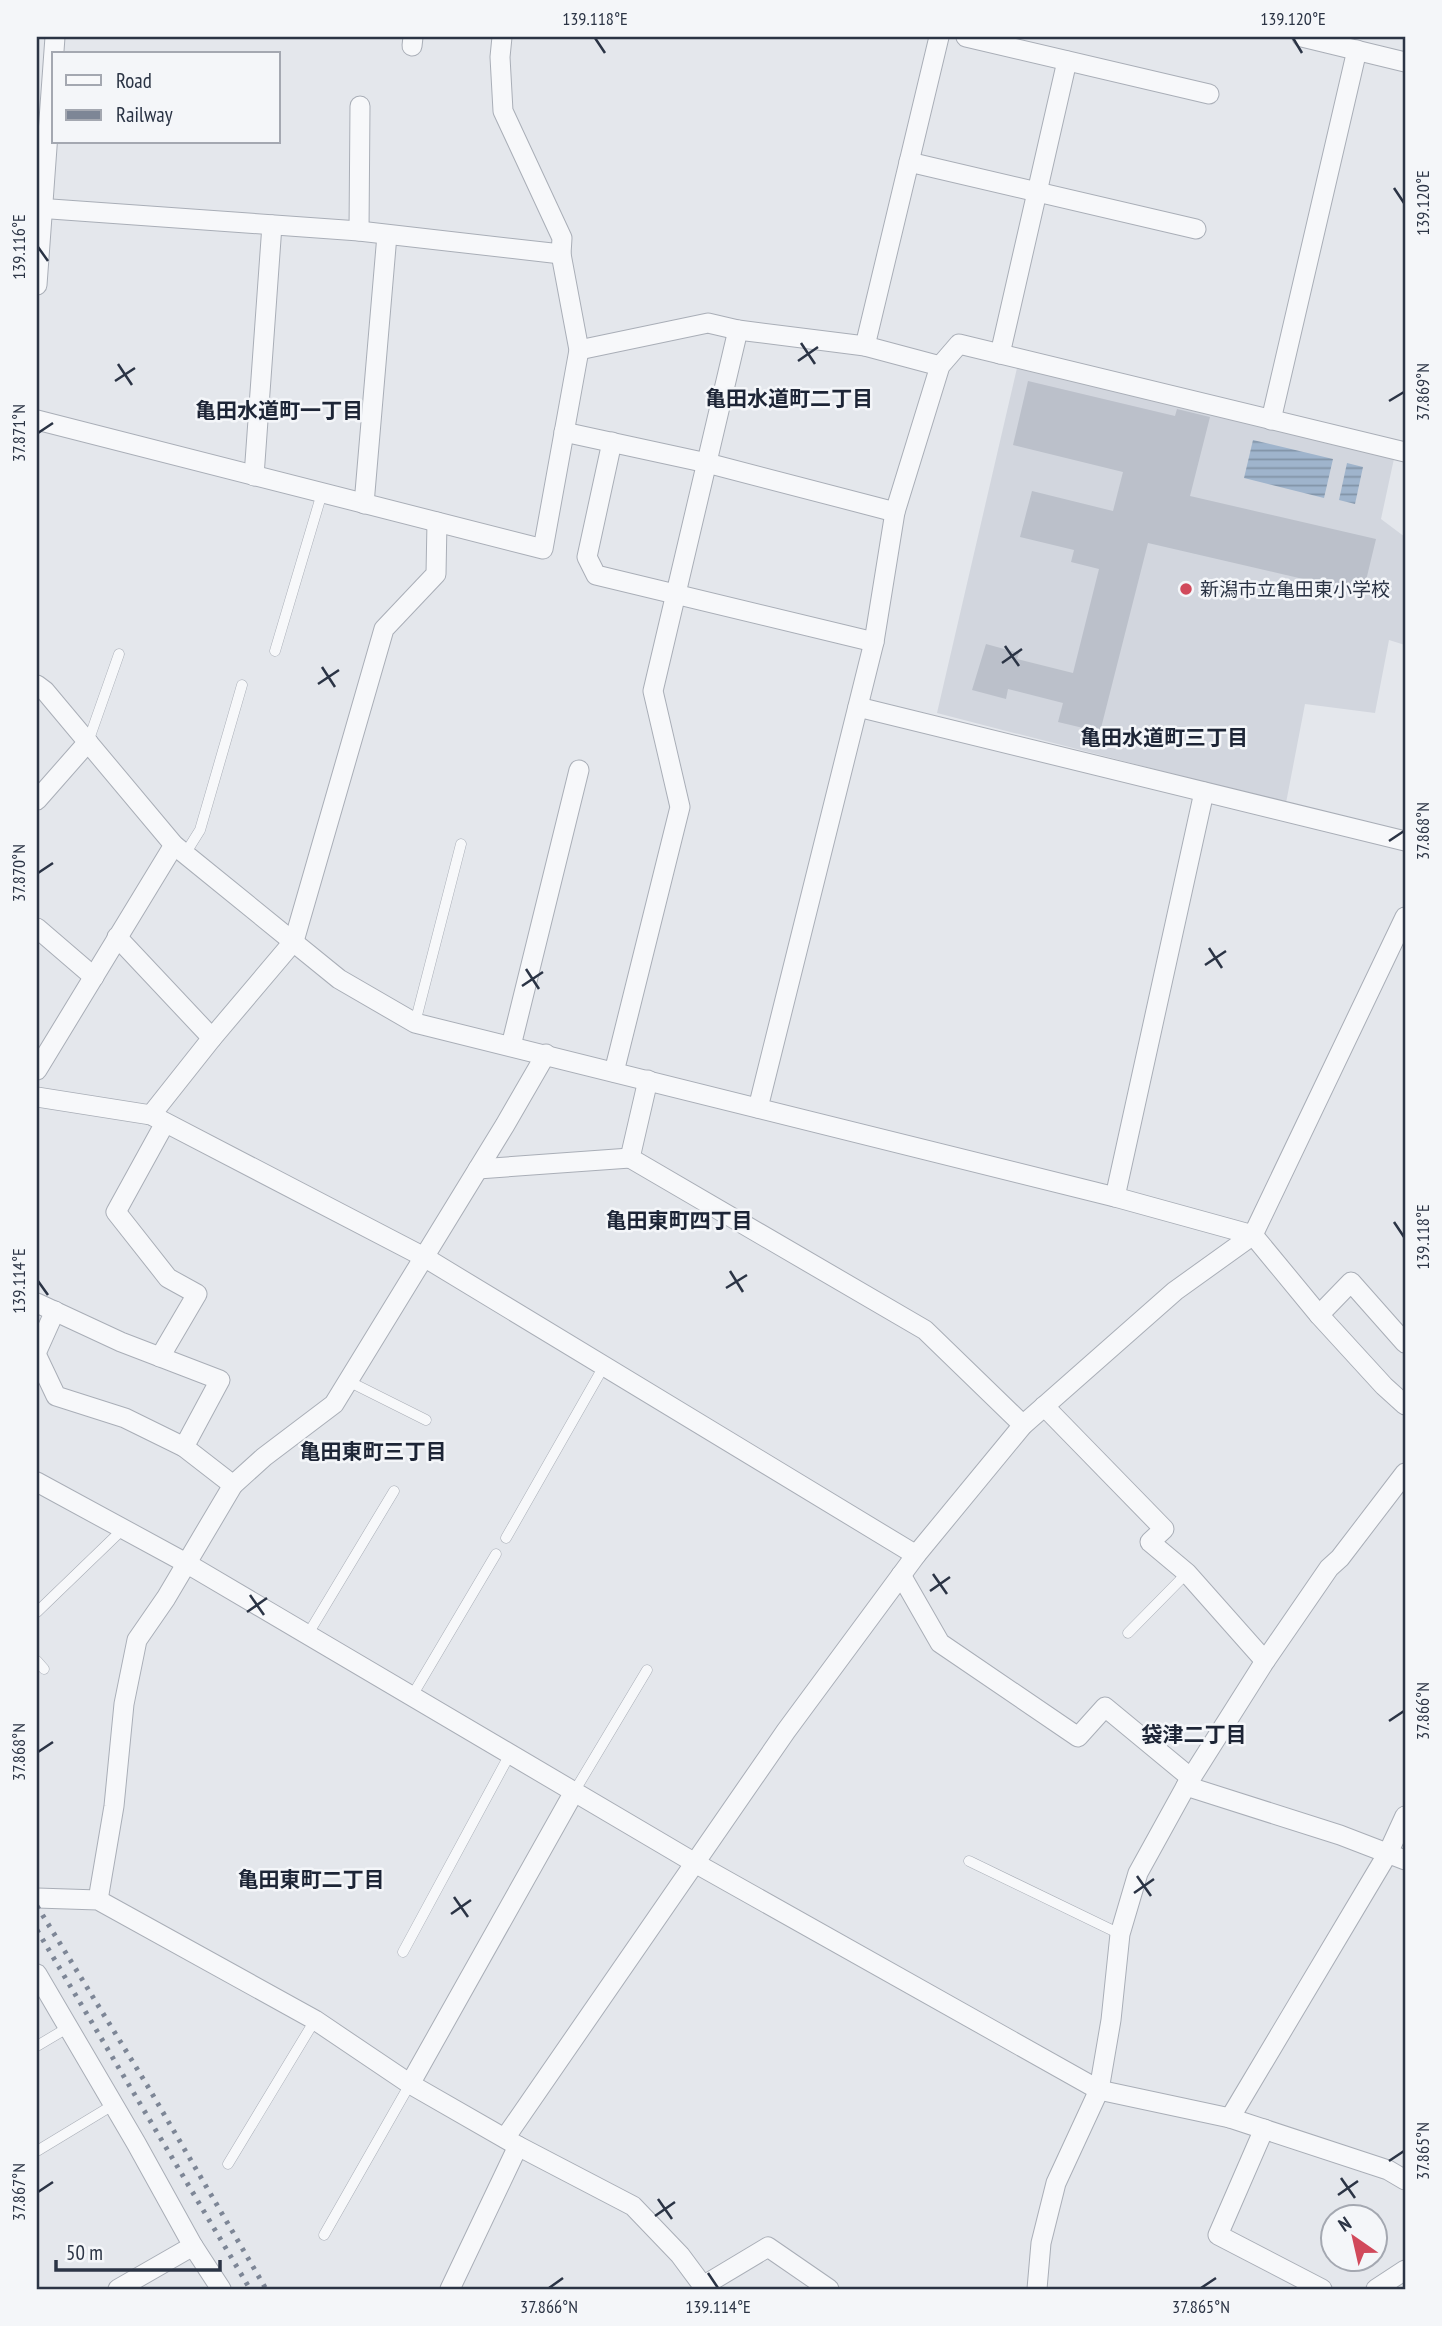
<svg xmlns="http://www.w3.org/2000/svg" width="1442" height="2326" font-family="'PT Sans Narrow','Noto Sans JP',sans-serif">
	<style>
		.built { fill: #d2d6de }
		.water { fill: url(#water-rules) }
		.building { fill: #bbc0ca }
		.lines { fill: none; stroke-linecap: round; stroke-linejoin: round }
		.service-casing { stroke: #a9aeb7; stroke-width: 11 }
		.minor-casing { stroke: #a9aeb7; stroke-width: 21 }
		.service { stroke: #f7f8fa; stroke-width: 10 }
		.minor { stroke: #f7f8fa; stroke-width: 19 }
		.rail { stroke: #7d8696; stroke-width: 5; stroke-dasharray: 3.5 7; stroke-linecap: butt }
		.ticks { fill: none; stroke: #2b3445; stroke-width: 2.5 }
		.poi-dot { fill: #d1495b; stroke: #f4f6f9; stroke-width: 2.5 }
		.labels { text-anchor: middle; dominant-baseline: central; stroke-width: 5; stroke-linejoin: round; paint-order: stroke }
		.poi-label { font-size: 19px; fill: #2b3445; stroke: #f4f6f9; text-anchor: start }
		.neighbourhood-label { font-size: 21px; font-weight: bold; fill: #1d2536; stroke: #f4f6f9 }
		.neatline { fill: none; stroke: #2b3445; stroke-width: 2.5 }
		.ticks-label { font-size: 18px; text-anchor: middle; fill: #2b3445 }
	</style>
	<defs>
		<pattern id="water-rules" width="6" height="5" patternUnits="userSpaceOnUse" patternTransform="scale(1.75)"><rect width="6" height="5" fill="#9fb4cc"/><path d="M0 2.5h6" fill="none" stroke="#8293a7"/></pattern>
	</defs>
	<rect width="100%" height="100%" fill="#e4e7ec"/>
	<polygon class="built" points="1017,368 1395,454 1381,519 1405,537 1405,645 1389,640 1375,713 1305,704 1286,803 937,713"/>
	<g class="water">
		<polygon points="1253,440 1333,459 1324,498 1244,478"/>
		<polygon points="1347,463 1363,467 1355,504 1339,500"/>
	</g>
	<polygon class="building" points="1028,381 1175,416 1177,409 1210,417 1190,496 1376,539 1363,593 1148,543 1100,732 1058,722 1063,703 1008,689 1006,699 972,690 986,644 1019,653 1017,659 1073,673 1099,569 1071,562 1074,550 1020,537 1032,491 1113,511 1123,472 1013,445"/>
	<g class="lines">
		<defs>
			<g id="service">
				<polyline points="275,651 322,493"/>
				<polyline points="88,742 119,654"/>
				<polyline points="185,854 200,830 242,685"/>
				<polyline points="415,1023 461,844"/>
				<polyline points="348,1381 426,1420"/>
				<polyline points="506,1538 604,1366"/>
				<polyline points="37,1612 123,1529"/>
				<polyline points="1128,1633 1187,1573"/>
				<polyline points="308,1634 394,1491"/>
				<polyline points="37,1661 44,1669"/>
				<polyline points="412,1696 496,1554"/>
				<polyline points="574,1792 647,1670"/>
				<polyline points="969,1861 1120,1934"/>
				<polyline points="403,1952 510,1754"/>
				<polyline points="37,2046 69,2027"/>
				<polyline points="37,2151 113,2105"/>
				<polyline points="228,2164 315,2020"/>
				<polyline points="324,2235 410,2084"/>
			</g>
			<g id="minor">
				<polyline points="966,37 1209,94"/>
				<polyline points="1302,37 1405,62"/>
				<polyline points="412,46 413,37"/>
				<polyline points="909,162 1196,229"/>
				<polyline points="37,208 359,231 561,254"/>
				<polyline points="359,231 360,106"/>
				<polyline points="37,285 55,37"/>
				<polyline points="865,346 939,37"/>
				<polyline points="579,350 708,323 738,330 865,346 940,366"/>
				<polyline points="1000,354 1067,61"/>
				<polyline points="37,420 543,549 579,350 561,254 562,238 503,111 500,57 502,37"/>
				<polyline points="1271,420 1357,50"/>
				<polyline points="564,432 707,463 895,512"/>
				<polyline points="612,442 587,557 596,575 874,642"/>
				<polyline points="254,476 272,225"/>
				<polyline points="364,504 387,235"/>
				<polyline points="37,685 45,691 174,845 339,979 415,1023 1115,1197 1253,1235 1319,1315 1384,1386 1405,1405"/>
				<polyline points="858,707 1405,841"/>
				<polyline points="37,800 88,742"/>
				<polyline points="37,928 94,977"/>
				<polyline points="117,937 212,1038"/>
				<polyline points="511,1046 579,770"/>
				<polyline points="37,1070 174,845"/>
				<polyline points="614,1072 680,807 653,691 738,330"/>
				<polyline points="648,1080 630,1158 925,1330 1023,1425"/>
				<polyline points="37,1097 151,1115 424,1257 916,1555"/>
				<polyline points="758,1108 874,642 895,512 940,366 959,344 1405,452"/>
				<polyline points="151,1115 212,1038 294,941 384,629 436,574 437,522"/>
				<polyline points="478,1169 630,1158"/>
				<polyline points="1115,1197 1204,792"/>
				<polyline points="37,1303 121,1342 220,1380 184,1447"/>
				<polyline points="1319,1315 1351,1282 1405,1343"/>
				<polyline points="37,1351 55,1311"/>
				<polyline points="37,1356 56,1396 125,1418 184,1447 233,1485"/>
				<polyline points="160,1357 197,1294 168,1278 116,1212 165,1123"/>
				<polyline points="1044,1406 1164,1529 1150,1542 1187,1573 1265,1661"/>
				<polyline points="37,1482 186,1563 695,1863 1099,2090 1230,2118 1388,2170 1405,2180"/>
				<polyline points="901,1575 940,1643 1078,1737 1105,1707 1191,1778"/>
				<polyline points="1186,1786 1340,1835 1405,1860"/>
				<polyline points="37,1898 98,1900 315,2020 410,2084 518,2146 633,2206 680,2255 703,2286 768,2247 829,2289"/>
				<polyline points="98,1900 114,1806 124,1704 137,1640 166,1598 233,1485 264,1457 334,1404 505,1125 546,1054"/>
				<polyline points="37,1974 136,2143 193,2246 221,2289"/>
				<polyline points="410,2084 574,1792"/>
				<polyline points="1230,2118 1388,1853 1405,1816"/>
				<polyline points="1264,2129 1218,2235 1322,2289"/>
				<polyline points="505,2138 786,1731 916,1555 1023,1425 1175,1291 1253,1235 1405,917"/>
				<polyline points="118,2289 193,2246"/>
				<polyline points="450,2289 518,2146"/>
				<polyline points="1037,2289 1041,2243 1056,2183 1099,2090 1111,2020 1120,1934 1138,1873 1186,1786 1265,1661 1329,1568 1340,1558 1405,1473"/>
				<polyline points="1376,2289 1405,2270"/>
			</g>
		</defs>
		<use href="#service" class="service-casing"/>
		<use href="#minor" class="minor-casing"/>
		<use href="#service" class="service"/>
		<use href="#minor" class="minor"/>
		<g class="rail">
			<polyline points="37,1906 147,2085 266,2289"/>
			<polyline points="37,1930 250,2289"/>
		</g>
	</g>
	<path class="ticks" d="M595 38 605 53M1293 38 1302 53M1394 188 1404 203M38 247 48 261M801 343 815 364M798 361 818 347M118 364 132 385M115 381 135 368M1389 401 1404 392M38 433 53 423M1005 646 1019 666M1002 663 1022 649M322 667 335 687M318 684 339 670M1389 841 1404 831M38 873 53 863M1209 948 1222 968M1205 965 1226 951M526 969 539 989M522 986 543 972M1394 1222 1404 1237M730 1271 743 1292M38 1281 48 1295M726 1288 747 1275M933 1574 947 1594M930 1591 950 1577M250 1595 264 1615M247 1612 267 1598M1389 1721 1404 1711M38 1752 53 1742M1137 1876 1151 1896M1134 1893 1154 1879M454 1897 468 1917M451 1914 471 1900M1389 2161 1404 2151M1341 2178 1355 2198M38 2192 53 2182M1338 2195 1358 2181M658 2199 672 2219M655 2216 675 2202M708 2273 718 2288M549 2288 563 2278M1201 2288 1216 2278"/>
	<circle class="poi-dot" cx="1186" cy="589" r="7"/>
	<g class="labels">
		<g class="poi-label">
			<text x="1200" y="589">新潟市立亀田東小学校</text>
		</g>
		<g class="neighbourhood-label">
			<text x="789" y="398">亀田水道町二丁目</text>
			<text x="279" y="410">亀田水道町一丁目</text>
			<text x="1164" y="737">亀田水道町三丁目</text>
			<text x="679" y="1220">亀田東町四丁目</text>
			<text x="373" y="1451">亀田東町三丁目</text>
			<text x="1194" y="1734">袋津二丁目</text>
			<text x="311" y="1879">亀田東町二丁目</text>
		</g>
	</g>
	<rect width="1442" height="2326" fill="none" stroke="#f4f6f9" stroke-width="77"/>
	<rect x="52" y="52" width="228" height="91" fill="#f4f6f9" stroke="#a4a8b1" stroke-width="2"/>
	<rect x="66" y="75" width="35" height="10" fill="#f7f8fa" stroke="#a4a8b1" stroke-width="2"/>
	<text x="116" y="88" font-size="21" fill="#2b3445">Road</text>
	<rect x="66" y="110" width="35" height="10" fill="#7d8696" stroke="#a4a8b1" stroke-width="2"/>
	<text x="116" y="122" font-size="21" fill="#2b3445">Railway</text>
	<g transform="translate(1354 2238) rotate(326)"><circle r="33" fill="#f4f6f9" stroke="#a4a8b1" stroke-width="2"/>
	<path d="M0-5L12 26L0 18L-12 26Z" fill="#d1495b"/>
	<text y="-10" font-size="19" font-weight="bold" text-anchor="middle" fill="#2b3445">N</text>
	</g>
	<path d="M56 2260v10h164v-10" fill="none" stroke="#2b3445" stroke-width="3.5"/>
	<text x="66" y="2260" font-size="21" fill="#2b3445" stroke="#f4f6f9" stroke-width="5" paint-order="stroke">50 m</text>
	<rect x="38" y="38" width="1366" height="2250" class="neatline"/>
	<g class="ticks-label">
		<text x="595" y="25">139.118°E</text>
		<text x="1293" y="25">139.120°E</text>
		<text transform="translate(1423 203) rotate(-90)" y="6">139.120°E</text>
		<text transform="translate(19 247) rotate(-90)" y="6">139.116°E</text>
		<text transform="translate(1423 392) rotate(-90)" y="6">37.869°N</text>
		<text transform="translate(19 433) rotate(-90)" y="6">37.871°N</text>
		<text transform="translate(1423 831) rotate(-90)" y="6">37.868°N</text>
		<text transform="translate(19 873) rotate(-90)" y="6">37.870°N</text>
		<text transform="translate(1423 1237) rotate(-90)" y="6">139.118°E</text>
		<text transform="translate(19 1281) rotate(-90)" y="6">139.114°E</text>
		<text transform="translate(1423 1711) rotate(-90)" y="6">37.866°N</text>
		<text transform="translate(19 1752) rotate(-90)" y="6">37.868°N</text>
		<text transform="translate(1423 2151) rotate(-90)" y="6">37.865°N</text>
		<text transform="translate(19 2192) rotate(-90)" y="6">37.867°N</text>
		<text x="549" y="2313">37.866°N</text>
		<text x="718" y="2313">139.114°E</text>
		<text x="1201" y="2313">37.865°N</text>
	</g>
</svg>
